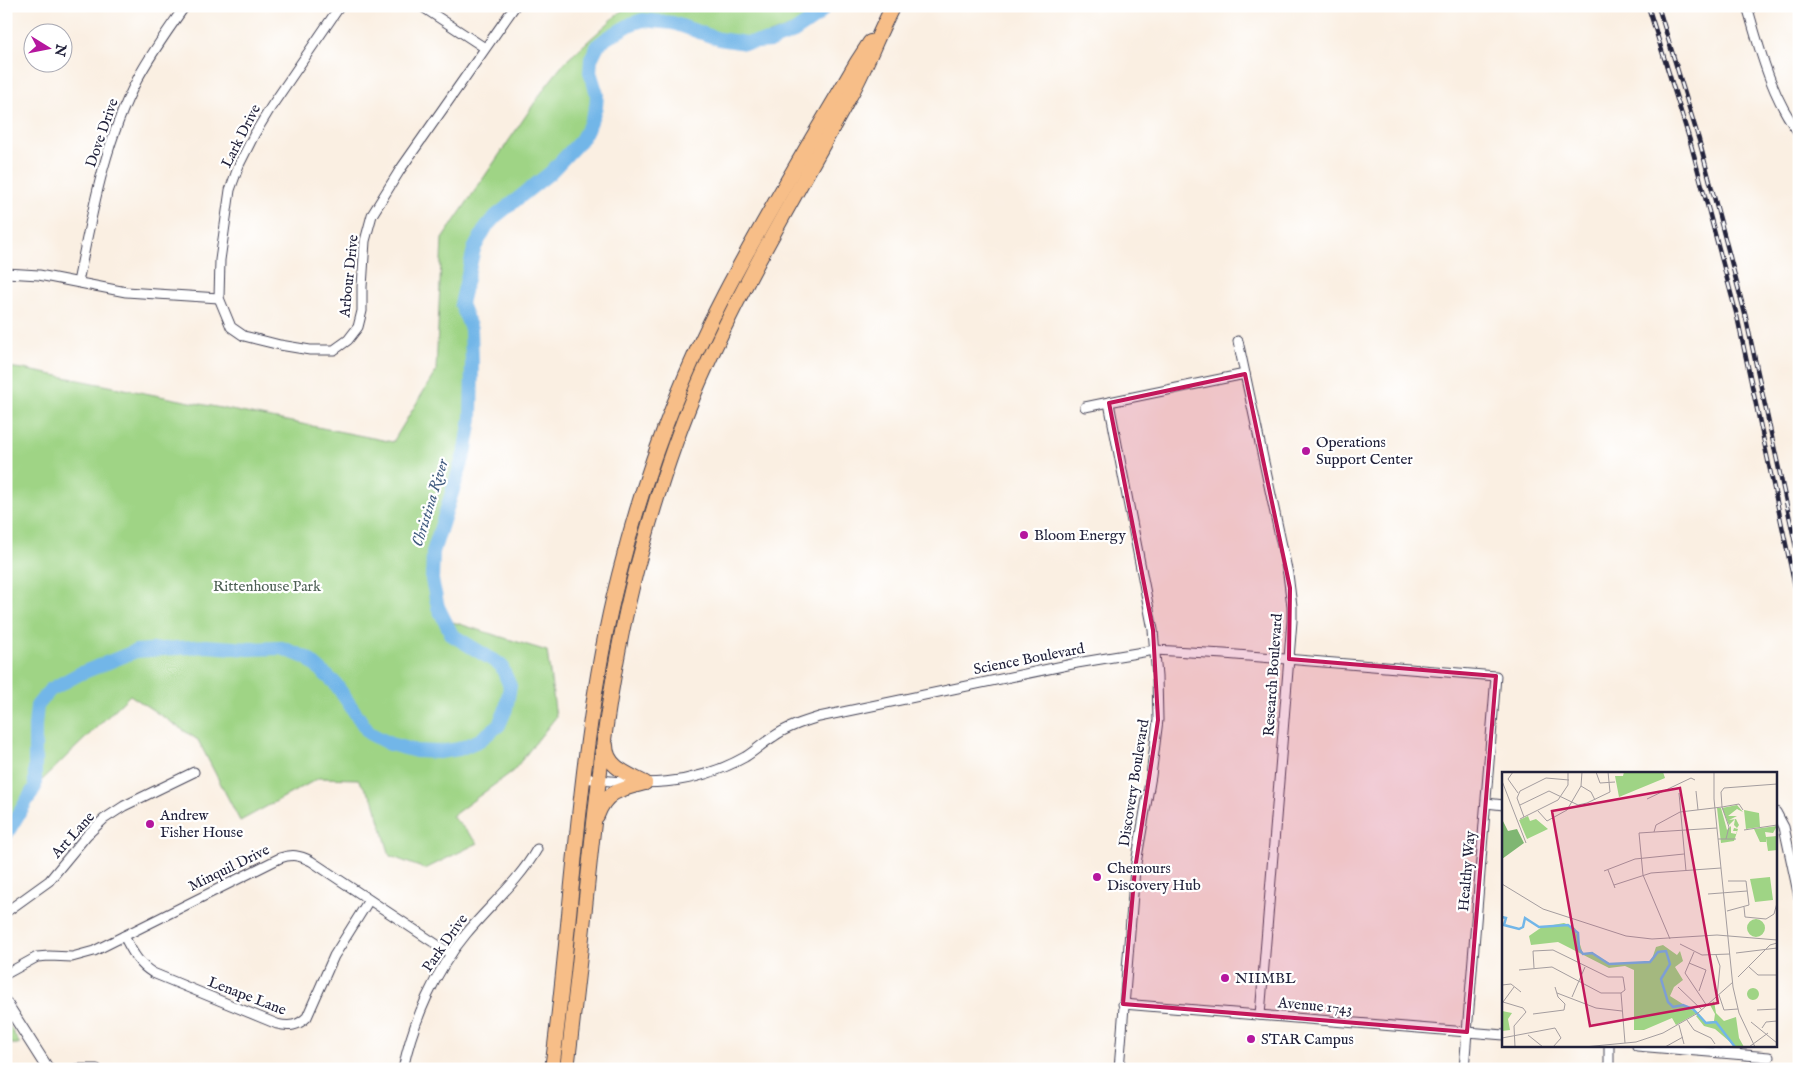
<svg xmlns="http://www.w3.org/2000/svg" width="1805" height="1075" font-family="'IM FELL English',serif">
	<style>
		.green { fill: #9fd485; stroke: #607b60 }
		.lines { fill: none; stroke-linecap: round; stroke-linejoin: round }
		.river { stroke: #72b6e8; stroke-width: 14 }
		.minor-casing { stroke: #424154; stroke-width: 11 }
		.tertiary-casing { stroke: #424154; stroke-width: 13 }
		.primary-casing { stroke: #424154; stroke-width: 16 }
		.minor { stroke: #fff; stroke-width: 9 }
		.tertiary { stroke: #fff; stroke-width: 11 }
		.primary { stroke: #f7be88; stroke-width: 14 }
		.rail-casing { stroke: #22223b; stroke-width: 4.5 }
		.rail { stroke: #fff; stroke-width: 2.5; stroke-dasharray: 8; stroke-linecap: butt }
		.marked { fill: #c2185b; fill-opacity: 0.2; stroke: #c2185b; stroke-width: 4; stroke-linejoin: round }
		.poi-dot { fill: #b5179e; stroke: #fff; stroke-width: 2 }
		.labels { text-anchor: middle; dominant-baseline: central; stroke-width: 4.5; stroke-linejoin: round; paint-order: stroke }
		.street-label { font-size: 15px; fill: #22223b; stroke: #fff }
		.poi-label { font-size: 15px; fill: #22223b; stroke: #fff; text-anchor: start }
		.park-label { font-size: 15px; fill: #4e6055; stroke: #fff }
		.water-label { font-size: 16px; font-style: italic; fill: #425d80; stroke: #fff }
		.inset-river { fill: none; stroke: #72b6e8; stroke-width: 2.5 }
		.inset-road { fill: none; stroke: #a49d9f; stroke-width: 1 }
		.view { fill: #c2185b; fill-opacity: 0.15; stroke: #c2185b; stroke-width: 2.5 }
		.inset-edge { fill: none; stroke: #22223b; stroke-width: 2.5 }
	</style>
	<rect width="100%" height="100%" fill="#fff"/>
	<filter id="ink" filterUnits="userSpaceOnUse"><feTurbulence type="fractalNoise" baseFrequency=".02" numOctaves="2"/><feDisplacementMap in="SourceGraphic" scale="10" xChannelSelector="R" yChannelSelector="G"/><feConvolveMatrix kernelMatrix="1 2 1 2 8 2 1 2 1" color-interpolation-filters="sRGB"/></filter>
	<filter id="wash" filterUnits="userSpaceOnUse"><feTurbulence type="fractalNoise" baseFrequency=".0096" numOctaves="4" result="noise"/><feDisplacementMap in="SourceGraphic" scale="20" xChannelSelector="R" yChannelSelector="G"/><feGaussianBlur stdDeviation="1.12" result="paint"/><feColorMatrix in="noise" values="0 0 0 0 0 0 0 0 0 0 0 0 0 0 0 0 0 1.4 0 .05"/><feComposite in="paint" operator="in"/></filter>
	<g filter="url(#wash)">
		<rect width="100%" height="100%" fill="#faefe2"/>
		<g class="green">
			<polygon points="627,6 823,6 816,17 746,43 719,39 673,23 643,20 631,24 598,45 590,66 590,72 597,94 596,107 589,126 581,140 550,173 496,216 486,227 474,249 471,260 461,304 471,329 472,363 471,418 466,449 441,525 433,552 432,565 434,594 443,619 547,651 556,717 513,771 452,816 478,843 425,869 390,856 374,801 358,779 319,778 240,821 198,740 130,695 35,787 6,835 6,367 23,369 393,442 436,371 442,239 546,86 565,62"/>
			<polygon points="6,1020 20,1044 6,1044"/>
		</g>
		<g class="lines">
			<polyline class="river" points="6,835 35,787 35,726 37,706 50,690 79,674 136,651 206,646 249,649 282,648 307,658 335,683 369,733 390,744 416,751 439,752 459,749 480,740 499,725 506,709 510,686 501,665 452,635 438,607 432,580 433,552 466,449 471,418 472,363 471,329 461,304 474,249 486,227 496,216 550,173 581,140 589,126 596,107 597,94 590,72 591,59 598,45 607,38 631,24 643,20 673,23 719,39 746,43 771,41 794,32 816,17 826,6"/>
		</g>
	</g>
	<g filter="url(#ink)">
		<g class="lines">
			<defs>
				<g id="minor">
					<polyline points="340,6 271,107 254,135 239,165 230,190 220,260 219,298 231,327 244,336 280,345 310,350 334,350 348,340 358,327 362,311 362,287 365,241 372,215 400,170 515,6"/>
					<polyline points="421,6 485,48"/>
					<path d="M1747 6C1760 50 1771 96 1799 133"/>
					<polyline points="6,273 39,275 126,292 219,298"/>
					<path d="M78 282C92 214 104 143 137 80 150 55 168 30 185 6"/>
					<polyline points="1238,341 1288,574 1292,606 1292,621 1260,1015"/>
					<polyline points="1109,403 1153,630 1157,677 1158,720 1151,776 1135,869 1119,1069"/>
					<polyline points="1085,407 1245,374"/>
					<path d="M584 778C643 786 691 787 745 757 755 751 763 743 773 737 787 727 803 722 819 717L1077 663 1155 650 1224 654 1496 676 1464 1069"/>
					<polyline points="1486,803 1504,805"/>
					<polyline points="1776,812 1784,827 1799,897"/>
					<polyline points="6,912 49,881 87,835 104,819 124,806 194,772"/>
					<path d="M124 936C132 951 138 964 153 973L277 1024C289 1027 298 1026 307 1017L334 956 369 900"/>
					<path d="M6 974 37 957 49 956 72 957 94 951 280 858C292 854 299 855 311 861L451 954"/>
					<polyline points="1123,1004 1504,1035"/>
					<polyline points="1637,1046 1769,1057"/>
					<polyline points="76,1069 97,1069"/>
					<path d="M403 1069C413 1021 435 971 466 934 489 906 519 881 537 849"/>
					<polyline points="1609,1069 1609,1046"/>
				</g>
				<polyline id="tertiary" points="6,1003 48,1069"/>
				<g id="primary">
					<path d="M606 745C606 767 628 774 645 783"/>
					<path d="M597 816C606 791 621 789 645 783"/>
					<path d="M552 1069C574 905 578 736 619 575 643 479 678 383 724 295 765 216 812 139 857 62L870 42"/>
					<path d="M567 1069C573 1018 579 968 584 917 597 793 608 669 642 549 658 491 677 433 701 378 743 281 799 190 849 98 866 68 877 36 893 6"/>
				</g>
			</defs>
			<use href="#minor" class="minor-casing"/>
			<use href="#tertiary" class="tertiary-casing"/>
			<use href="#primary" class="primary-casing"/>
			<use href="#minor" class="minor"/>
			<use href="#tertiary" class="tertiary"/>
			<use href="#primary" class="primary"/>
			<defs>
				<g id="rail">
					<polyline points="1648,6 1690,141 1737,316 1799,605"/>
					<polyline points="1658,6 1699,140 1745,314 1799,561"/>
				</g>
			</defs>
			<use href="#rail" class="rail-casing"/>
			<use href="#rail" class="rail"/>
		</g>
	</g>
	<path class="marked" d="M1245 374 1290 588 1289 659 1496 676 1467 1032 1123 1004 1135 869 1158 720 1153 630 1109 403Z"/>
	<g class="poi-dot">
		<circle cx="1306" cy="451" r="5"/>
		<circle cx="1024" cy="535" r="5"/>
		<circle cx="150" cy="824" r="5"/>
		<circle cx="1097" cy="877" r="5"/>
		<circle cx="1225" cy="978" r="5"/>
		<circle cx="1251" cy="1039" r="5"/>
	</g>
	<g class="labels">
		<g class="street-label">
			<text transform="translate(102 133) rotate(-71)">Dove Drive</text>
			<text transform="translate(241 136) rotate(-63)">Lark Drive</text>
			<text transform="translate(349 276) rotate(-84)">Arbour Drive</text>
			<text transform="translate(1029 659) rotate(-11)">Science Boulevard</text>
			<text transform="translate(1273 675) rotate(-86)">Research Boulevard</text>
			<text transform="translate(1134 783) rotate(-81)">Discovery Boulevard</text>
			<text transform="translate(73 835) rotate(-48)">Art Lane</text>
			<text transform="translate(229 868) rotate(-26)">Minquil Drive</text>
			<text transform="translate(1467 871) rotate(-85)">Healthy Way</text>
			<text transform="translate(445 943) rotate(-55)">Park Drive</text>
			<text transform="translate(247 996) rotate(21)">Lenape Lane</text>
			<text transform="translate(1315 1006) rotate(5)">Avenue 1743</text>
		</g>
		<g class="poi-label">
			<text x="1316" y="442">Operations<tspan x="1316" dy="17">Support Center</tspan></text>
			<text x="1034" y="535">Bloom Energy</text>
			<text x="160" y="815">Andrew<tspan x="160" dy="17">Fisher House</tspan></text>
			<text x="1107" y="868">Chemours<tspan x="1107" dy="17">Discovery Hub</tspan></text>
			<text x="1235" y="978">NIIMBL</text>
			<text x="1261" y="1039">STAR Campus</text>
		</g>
		<g class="park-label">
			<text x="267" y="586">Rittenhouse Park</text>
		</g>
		<g class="water-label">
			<text transform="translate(431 503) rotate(-73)">Christina River</text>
		</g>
	</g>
	<g transform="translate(1502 772)">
		<rect width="275" height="275" fill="#faefe2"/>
		<path d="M122 0H161L163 6 117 25 113 4H121ZM235 33 241 40 235 37 226 44H235L227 48 234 47 237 53 235 56 232 53 233 47 227 53 220 36ZM215 36H219L225 58 229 54V61L234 62 235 59H231L232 56 236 57 232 69 219 71ZM242 38 257 41 258 55 244 57ZM26 44 28 49 34 47 46 57 25 67 17 48ZM275 54 271 61 263 60 264 65 275 64V78L266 79 264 66V70H258L252 57ZM268 105 271 128 253 130 248 107ZM245 156a9 9 0 1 1 18 0a9 9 0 1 1-18 0ZM62 151 73 156 81 182 90 181 109 192 149 190 154 175 161 173 175 183 178 179 181 189 173 195 181 208 172 215 168 224 195 241 174 253 170 246 142 258H132V198L123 194 107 196 56 170 29 173 27 164 40 155ZM245 222a6 6 0 1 1 12 0a6 6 0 1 1-12 0ZM212 229 214 241 222 249 234 245 237 266 242 275H234L213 257 202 254 194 244 197 242 204 250 212 249 213 242 208 233ZM0 239 10 241 6 247 8 258 0 259Z" fill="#9fd485"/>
		<path d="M0 47 6 59 15 57 22 71 0 87Z" fill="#7fb672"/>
		<path class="inset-river" d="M0 145 4 146 2 153 17 157 21 155 23 146 37 155 66 153 76 161 77 177 81 182 90 181 107 192 148 190 156 180 164 179 168 192 159 207 166 230 171 235 181 233 191 237 204 251 214 250 233 275"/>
		<path class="inset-road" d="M11 0 6 7 16 21M94 0 98 11 113 10M212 0V27L231 215 237 241 253 275M0 9 24 71M79 14 89 20 93 28M194 19 196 38M177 21 184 99M145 27 189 6 193 8M18 33 47 19 76 33 85 31 108 20 106 0M36 39 45 49 65 38 79 14 80 0M22 45 15 26 18 19 44 6 67 8M18 47 56 28 66 13V0M242 58 275 53M152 60 154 53 178 40 220 35 219 20 222 16 275 12M216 67H234M224 67 227 55 220 35 237 32 241 38M106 98 113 116M102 99 133 87 182 82M0 112 41 137 124 164 150 167 215 163 275 168M112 113 149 101 219 96M206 122 245 119M242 135 243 145 264 147 272 142 275 131M225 139 247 133 244 109H226M168 167 141 103 137 61 215 56M178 172 200 183 228 182M192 180 183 201 205 234M234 181 275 176M214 183 218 194 215 225M187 191 204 198 197 219M247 195 256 203H275M32 196 31 179 51 178 106 205H121L123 218 119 221 123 271M17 198 50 195 99 221H119M236 205 268 173 275 171M0 213 9 212 19 220M12 215 1 230 21 236 24 240 12 254 13 275M176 215 200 238M55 221 94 236 120 239M217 223 222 238 236 237M70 225 83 195M255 238 275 237M31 242 62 238 63 232 56 225 53 215M185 248 192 258 209 266 213 272M249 250 275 271M177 253 182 272M260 256 264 250 275 249M26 263 41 275M0 266 53 256 59 266 51 275M82 275 134 270 161 261 196 241 231 210M163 275 181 265M247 275 266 261"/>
		<path class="view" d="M178 16 216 231 88 254 50 39Z"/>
		<rect width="275" height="275" class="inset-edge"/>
	</g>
	<rect width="1805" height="1075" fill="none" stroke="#fff" stroke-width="25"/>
	<g transform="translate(48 48) rotate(100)"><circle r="24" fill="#ffffff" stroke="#a7a7b1"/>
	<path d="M0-4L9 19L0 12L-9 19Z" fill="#b5179e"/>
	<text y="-8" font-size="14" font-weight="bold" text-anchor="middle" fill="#22223b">N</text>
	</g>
</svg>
